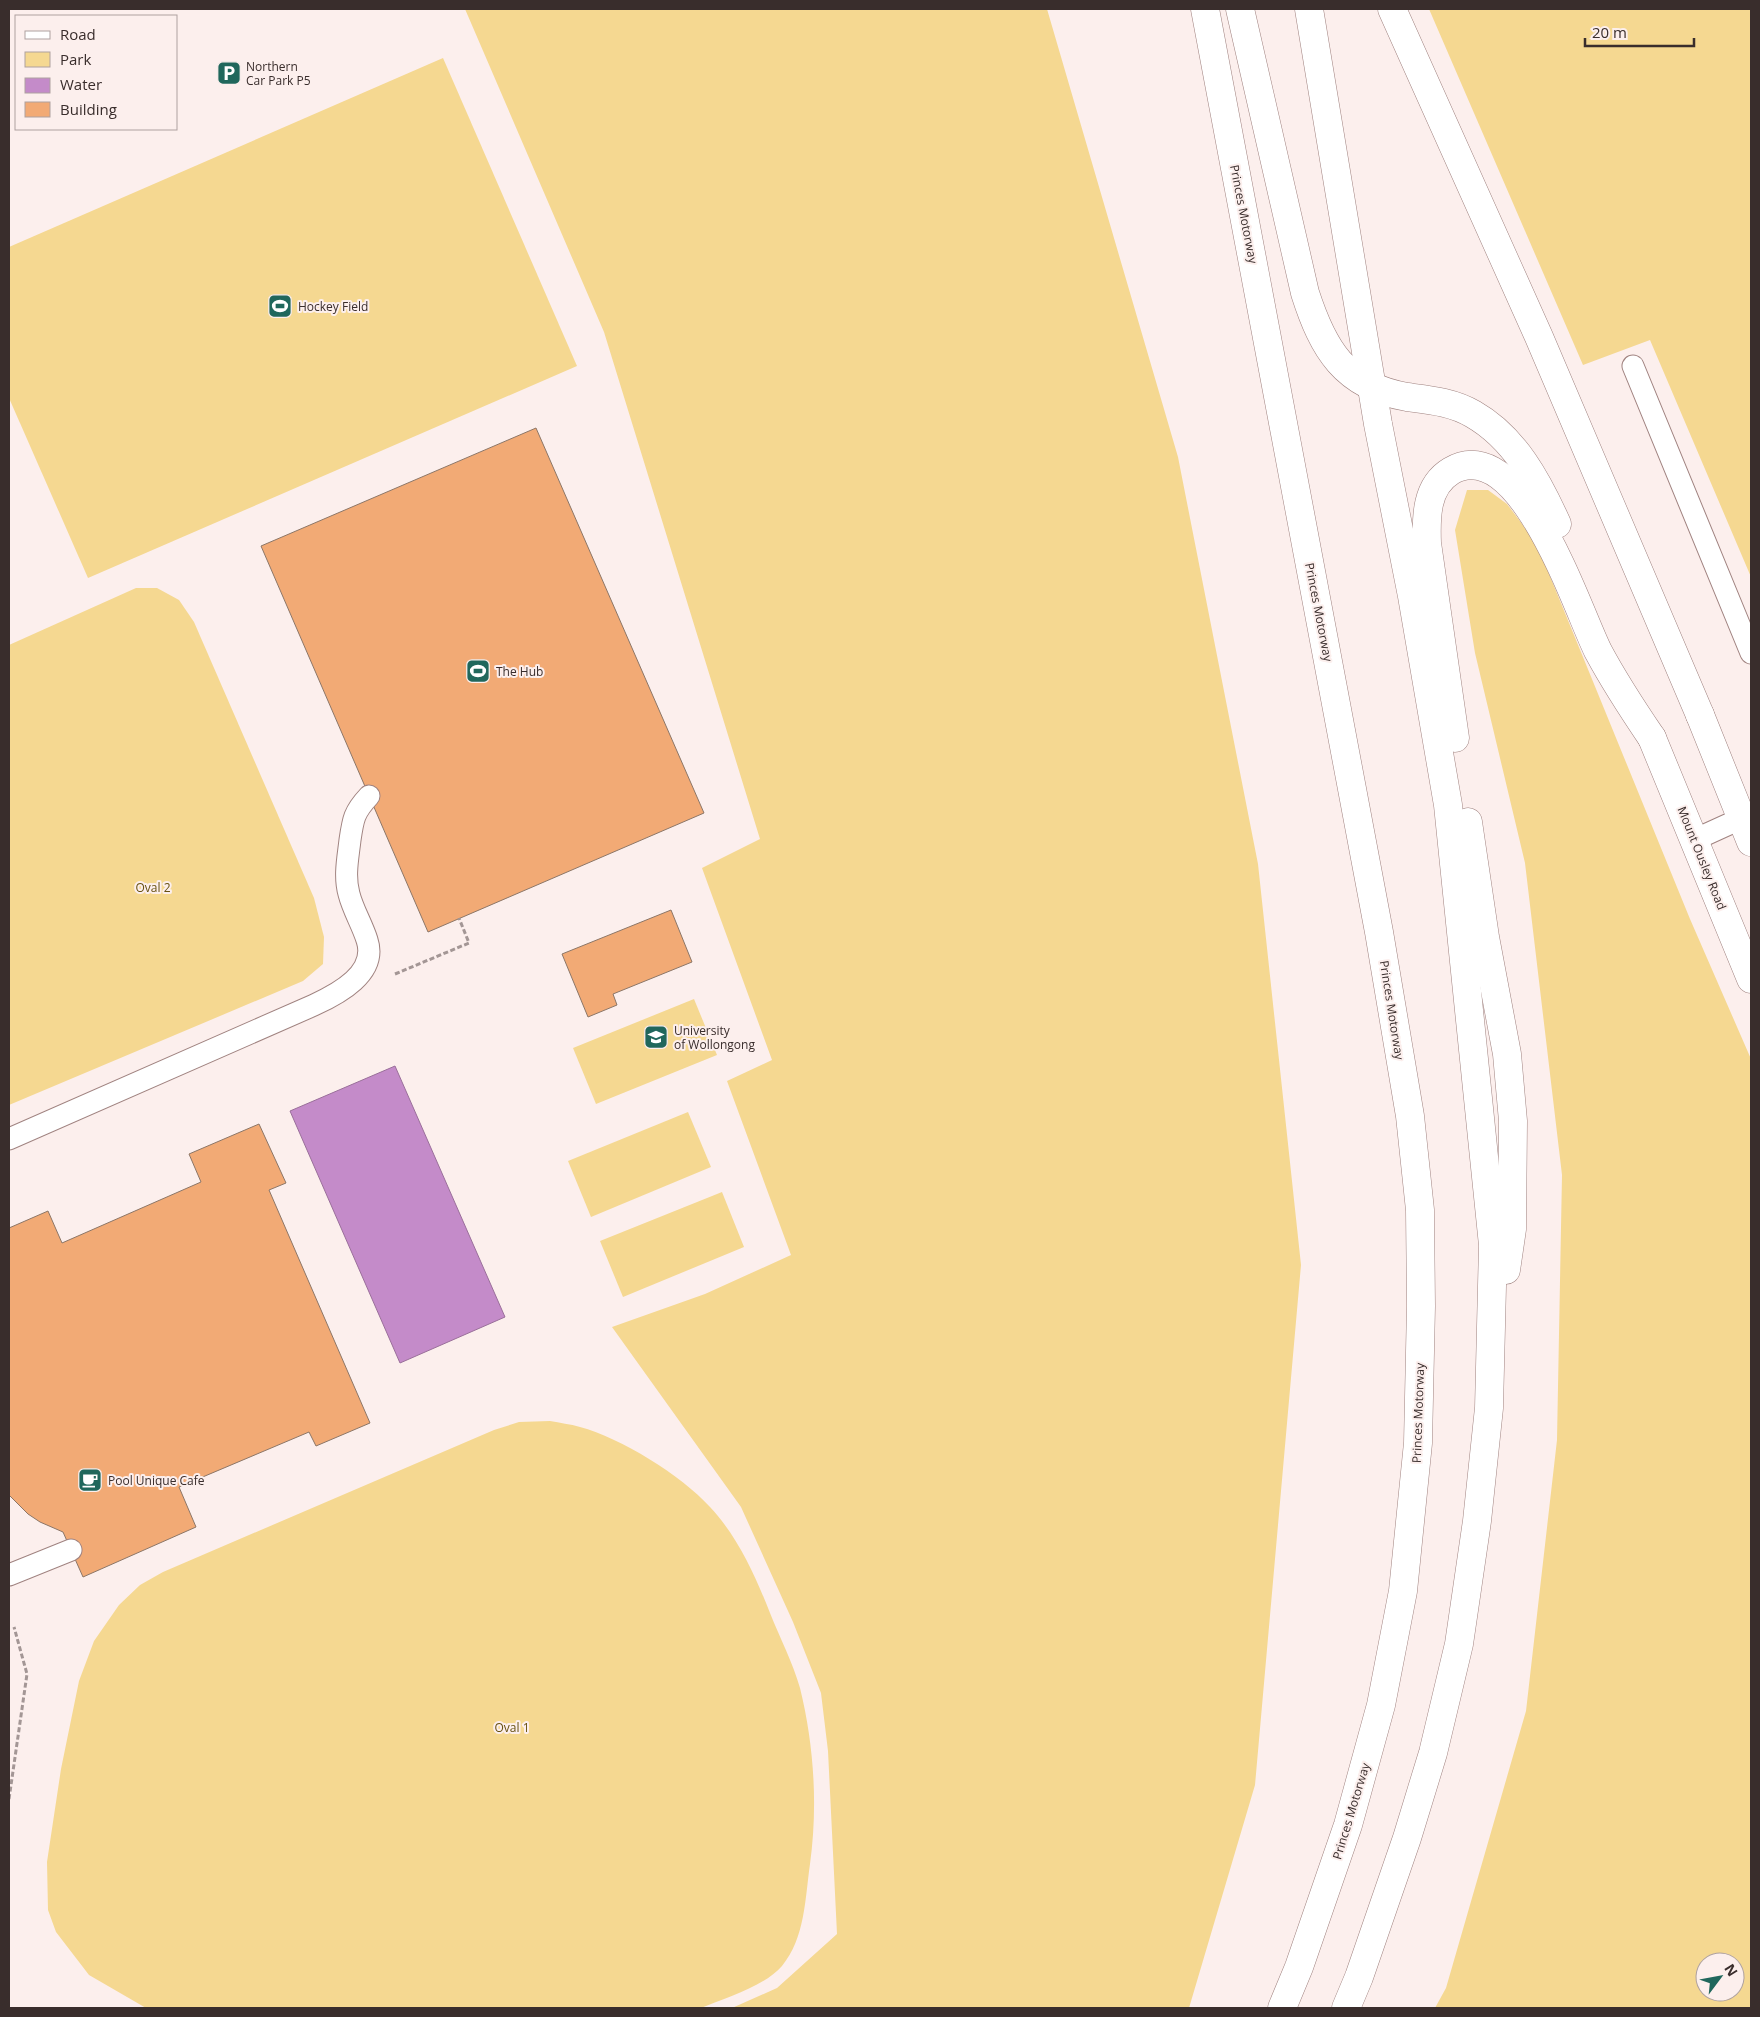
<svg xmlns="http://www.w3.org/2000/svg" width="1760" height="2017" font-family="'Open Sans',sans-serif">
	<style>
		.green { fill: #f5d891; fill-rule: evenodd }
		.water { fill: #c48bc9; stroke: #9a6f9a }
		.building { fill: #f2aa75; stroke: #8c7667 }
		.lines { fill: none; stroke-linecap: round; stroke-linejoin: round }
		.service-casing { stroke: #a08380; stroke-width: 23 }
		.primary-casing { stroke: #a08380; stroke-width: 29 }
		.motorway-casing { stroke: #a08380; stroke-width: 29 }
		.path { stroke: #a39695; stroke-width: 3; stroke-dasharray: 5 2.5; stroke-linecap: butt }
		.service { stroke: #fff; stroke-width: 21 }
		.primary { stroke: #fff; stroke-width: 28 }
		.motorway { stroke: #fff; stroke-width: 28 }
		.labels { text-anchor: middle; dominant-baseline: central; stroke-width: 4; stroke-linejoin: round; paint-order: stroke }
		.poi-label { font-size: 12px; fill: #392d2c; stroke: #fcefed; text-anchor: start }
		.street-label { font-size: 12px; fill: #392d2c; stroke: #fcefed }
		.park-label { font-size: 12px; fill: #675111; stroke: #fcefed }
	</style>
	<rect width="100%" height="100%" fill="#fcefed"/>
	<g class="green">
		<path d="M465,9H1047L1178,457L1258,864L1301,1265L1255,1785L1189,2008H732L777,1988L837,1934L828,1751L821,1693L793,1622L741,1507L612,1327L705,1294L791,1255L727,1081L772,1060L702,868L760,839L604,332Z"/>
		<path d="M1429,9H1751V577L1650,340L1583,365Z"/>
		<path d="M443,58L577,366L88,578L9,398V247Z"/>
		<path d="M1467,490H1488L1507,504L1536,542L1690,919L1751,1059V2008H1435L1446,1988L1526,1711L1557,1440L1562,1175L1525,863L1475,653L1455,530ZM1705,1962H1735V1992H1705Z"/>
		<path d="M136,588H157L179,600L194,622L314,898L324,937L323,964L303,981L9,1105V645Z"/>
		<path d="M694,999L717,1055L596,1104L573,1048Z"/>
		<path d="M688,1112L711,1167L591,1217L568,1161Z"/>
		<path d="M722,1192L744,1247L623,1297L600,1241Z"/>
		<path d="M550,1421C560,1423 570,1424 580,1427C621,1438 681,1475 710,1507C738,1537 755,1575 770,1613C780,1638 793,1663 800,1688C814,1745 818,1806 810,1864C805,1899 805,1938 782,1966C765,1986 725,1998 701,2008H146L89,1975L56,1932L48,1910L47,1862L61,1769L79,1681L94,1641L119,1605L140,1585L163,1572L494,1430L519,1422Z"/>
	</g>
	<path class="water" d="M395,1066L505,1317L400,1363L290,1111Z"/>
	<g class="building">
		<path d="M536,428L704,813L428,932L261,546Z"/>
		<path d="M671,910L692,962L613,994L617,1005L588,1017L562,954Z"/>
		<path d="M259,1124L286,1183L269,1190L370,1423L316,1446L309,1432L179,1487L196,1527L83,1577L63,1532L40,1522L28,1514L9,1495V1228L48,1211L62,1243L201,1182L189,1154Z"/>
	</g>
	<g class="lines">
		<g class="service-casing">
			<g id="service">
				<path d="M1633,366L1751,653"/>
				<path d="M1694,840L1751,814"/>
				<path d="M9,1139L314,1005C338,994 378,973 367,940C362,924 353,910 349,894C344,876 348,858 350,840C353,819 354,812 369,796"/>
				<path d="M9,1575L71,1550"/>
			</g>
		</g>
		<g class="primary-casing">
			<g id="primary">
				<path d="M1700,715L1751,842"/>
				<path d="M1652,738L1751,979"/>
			</g>
		</g>
		<g class="motorway-casing">
			<g id="motorway">
				<path d="M1205,9L1379,932L1410,1116L1420,1210L1421,1306L1418,1443L1403,1591L1381,1705L1348,1825L1299,1967L1282,2008"/>
				<path d="M1240,9L1305,293C1323,349 1344,386 1407,397C1430,400 1453,402 1473,414C1515,438 1538,482 1557,524"/>
				<path d="M1309,9L1378,424L1412,596L1448,805L1493,1245L1489,1408L1477,1521L1459,1644L1433,1753L1407,1838L1359,1977L1346,2008"/>
				<path d="M1392,9L1539,337L1700,715"/>
				<path d="M1455,738L1427,543C1426,517 1426,486 1451,471C1520,430 1577,609 1598,651C1614,681 1633,710 1652,738"/>
				<path d="M1468,822L1485,937L1507,1054L1513,1121L1512,1229L1506,1270"/>
			</g>
		</g>
		<g class="path">
			<path d="M395,974L469,943L459,918"/>
			<path d="M9,1799L27,1674L14,1627"/>
		</g>
		<use href="#service" class="service"/>
		<use href="#primary" class="primary"/>
		<use href="#motorway" class="motorway"/>
	</g>
	<defs>
		<g id="parking-square" transform="scale(1.25)"><rect x="-9" y="-9" width="18" height="18" rx="4" fill="#20675c" stroke="#fcefed"/><path d="M-3.5-5.5H1a3.5 3.5 0 0 1 0 7H-1V5.5H-3.5ZM-1-3.4V-.6H.8a1.4 1.4 0 0 0 0-2.8Z" fill="#fff"/></g>
		<g id="stadium-square" transform="scale(1.25)"><rect x="-9" y="-9" width="18" height="18" rx="4" fill="#20675c" stroke="#fcefed"/><path d="M0-5a6.5 5 0 1 0 0 10a6.5 5 0 1 0 0-10ZM-3.5-1.8h7v3.6h-7Z" fill="#fff"/></g>
		<g id="university-square" transform="scale(1.25)"><rect x="-9" y="-9" width="18" height="18" rx="4" fill="#20675c" stroke="#fcefed"/><path d="M0-5L7-2L0 1L-7-2ZM-4 1L0 2.5L4 1V4Q0 6-4 4Z" fill="#fff"/></g>
		<g id="cafe-square" transform="scale(1.25)"><rect x="-9" y="-9" width="18" height="18" rx="4" fill="#20675c" stroke="#fcefed"/><path d="M-5.5-4.5H6V0H3Q3 3.5 0 3.5H-2.5Q-5.5 3.5-5.5 0ZM3-3.2v2h1.7v-2ZM-6 4.5H4V6H-6Z" fill="#fff"/></g>
	</defs>
	<g fill-rule="evenodd">
		<use href="#parking-square" x="229" y="73"/>
		<use href="#stadium-square" x="280" y="306"/>
		<use href="#stadium-square" x="478" y="671"/>
		<use href="#university-square" x="656" y="1037"/>
		<use href="#cafe-square" x="90" y="1480"/>
	</g>
	<g class="labels">
		<g class="poi-label">
			<text x="246" y="66">Northern<tspan x="246" dy="14">Car Park P5</tspan></text>
			<text x="298" y="306">Hockey Field</text>
			<text x="496" y="671">The Hub</text>
			<text x="674" y="1030">University<tspan x="674" dy="14">of Wollongong</tspan></text>
			<text x="108" y="1480">Pool Unique Cafe</text>
		</g>
		<g class="street-label">
			<text transform="translate(1244 214) rotate(79)">Princes Motorway</text>
			<text transform="translate(1319 612) rotate(79)">Princes Motorway</text>
			<text transform="translate(1702 858) rotate(68)">Mount Ousley Road</text>
			<text transform="translate(1392 1010) rotate(81)">Princes Motorway</text>
			<text transform="translate(1418 1413) rotate(-88)">Princes Motorway</text>
			<text transform="translate(1351 1811) rotate(-73)">Princes Motorway</text>
		</g>
		<g class="park-label">
			<text x="153" y="887">Oval 2</text>
			<text x="512" y="1727">Oval 1</text>
		</g>
	</g>
	<rect width="1760" height="2017" fill="none" stroke="#392d2c" stroke-width="20"/>
	<rect x="15" y="15" width="162" height="115" fill="#fcefed" stroke="#aea1a0"/>
	<rect x="25" y="31" width="25" height="8" fill="#ffffff" stroke="#aea1a0"/>
	<text x="60" y="40" font-size="15" fill="#392d2c">Road</text>
	<rect x="25" y="52" width="25" height="15" fill="#f5d891" stroke="#aea1a0"/>
	<text x="60" y="65" font-size="15" fill="#392d2c">Park</text>
	<rect x="25" y="78" width="25" height="15" fill="#c48bc9" stroke="#aea1a0"/>
	<text x="60" y="90" font-size="15" fill="#392d2c">Water</text>
	<rect x="25" y="102" width="25" height="15" fill="#f2aa75" stroke="#aea1a0"/>
	<text x="60" y="115" font-size="15" fill="#392d2c">Building</text>
	<g transform="translate(1720 1977) rotate(58)"><circle r="24" fill="#fcefed" stroke="#aea1a0"/>
	<path d="M0-4L9 19L0 12L-9 19Z" fill="#20675c"/>
	<text y="-8" font-size="14" font-weight="bold" text-anchor="middle" fill="#392d2c">N</text>
	</g>
	<path d="M1585 38v8h109v-8" fill="none" stroke="#392d2c" stroke-width="2.5"/>
	<text x="1592" y="38" font-size="15" fill="#392d2c" stroke="#fcefed" stroke-width="4" paint-order="stroke">20 m</text>
</svg>
